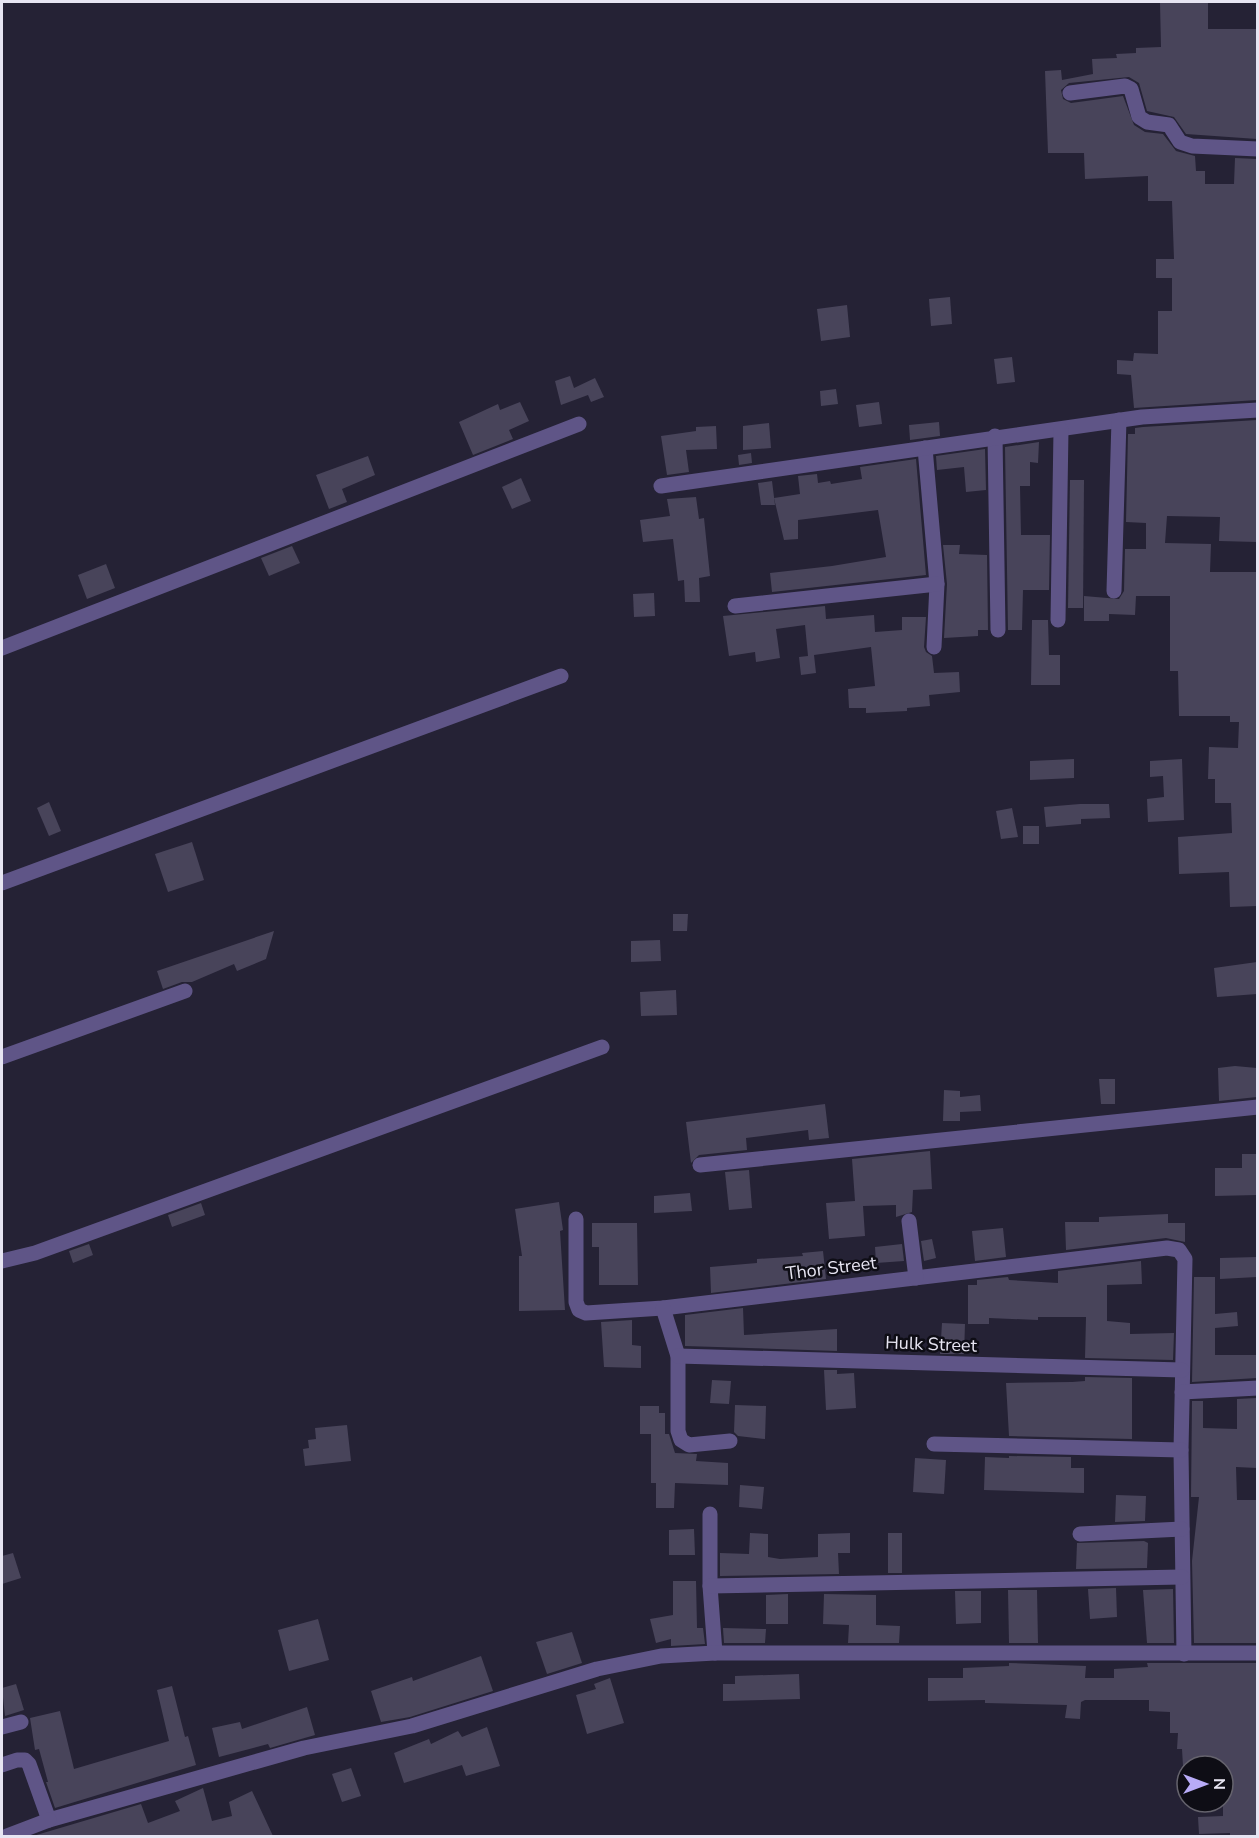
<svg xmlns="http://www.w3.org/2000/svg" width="1259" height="1838" font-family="'Nunito Sans',sans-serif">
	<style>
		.building { fill: #48445a }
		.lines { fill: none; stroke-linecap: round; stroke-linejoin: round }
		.minor { stroke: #5f5587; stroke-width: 15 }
		.labels { text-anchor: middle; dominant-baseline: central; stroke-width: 5; stroke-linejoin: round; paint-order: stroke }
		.street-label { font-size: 18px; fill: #e7e5f2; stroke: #0e0d15 }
	</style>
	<rect width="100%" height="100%" fill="#252235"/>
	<g class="building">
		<path d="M1208,2V29H1257V139L1186,134L1174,117L1147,111L1139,83L1129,77L1069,83L1061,90L1063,99L1071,103L1123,96L1134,125L1145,132L1163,134L1176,151L1195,156L1196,171H1205V184H1234L1235,158L1257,159V400L1134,408L1131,375L1117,374V360L1133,361L1134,353L1158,354V311H1172V278H1156V259H1174L1172,201H1148V176L1085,179L1084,153H1048L1045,71L1061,70L1062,80L1093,74L1092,59L1117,58L1116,54L1136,53V48L1161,47L1160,3Z"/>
		<path d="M950,297L952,324L931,326L929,299Z"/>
		<path d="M847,305L850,337L821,341L817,309Z"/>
		<path d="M1012,357L1015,382L997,384L994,359Z"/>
		<path d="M570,376L574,388L595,378L604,397L591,402L588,395L561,405L555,381Z"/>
		<path d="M836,389L838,404L821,406L820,391Z"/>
		<path d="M520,402L529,421L509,430L513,439L473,455L459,422L498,404L500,410Z"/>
		<path d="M879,402L882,424L859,427L856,405Z"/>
		<path d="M1257,420V542L1219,541L1220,517L1167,516L1165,543L1211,544L1210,572H1257V906L1230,907L1229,872L1179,874L1178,837L1232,833L1231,803H1215V779H1208L1209,747L1238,748L1239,722H1230V716H1179L1178,671H1170V596H1136L1135,615L1109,614V621H1084V596L1119,599L1124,591L1125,549H1146V523L1126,522L1128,434H1135V428L1143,427Z"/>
		<path d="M939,422L940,436L910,440L909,425Z"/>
		<path d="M769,423L771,448L743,450V426Z"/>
		<path d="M716,426L717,449L686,450L689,472L667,475L661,436L696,431V427Z"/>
		<path d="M1039,442L1038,463L1030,462V486H1020L1021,535H1050L1049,590H1023L1022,630H1008L1005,447Z"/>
		<path d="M985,449L986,490L966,492L964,467L937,470L936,456Z"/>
		<path d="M751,453L752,463L739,465L738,455Z"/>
		<path d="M368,456L375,475L342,489L347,502L329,509L316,475Z"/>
		<path d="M916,459L926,575L772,592L770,573L832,566L886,557L878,510L798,520V539L784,540L774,498L800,494L798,476L817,474L818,483L830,481L831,484L862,479L860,467Z"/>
		<path d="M521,478L531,501L512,509L502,487Z"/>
		<path d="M1070,480H1084L1083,608H1068Z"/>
		<path d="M772,481L775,505H761L758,483Z"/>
		<path d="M696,497L699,519L704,518L710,576L699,578L700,602H685L684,580L678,581L673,539L643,542L640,520L670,516L667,499Z"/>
		<path d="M943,545H960L959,554L987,555L988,630H978V636L944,638L947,584Z"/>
		<path d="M292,546L300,563L269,576L261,558Z"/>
		<path d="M106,564L115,588L87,599L78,575Z"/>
		<path d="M654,593L655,616L634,617L633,594Z"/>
		<path d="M825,606L826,619L874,615L875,632L902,630V617H926L924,647L926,652L932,656L934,673L959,672L960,692L929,695L930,706L907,708V711L866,713V708H849L848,689L875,686L871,647L814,655L816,673L801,675L799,657L808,656L805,625L776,629L780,658L756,662L755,652L729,656L723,616Z"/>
		<path d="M1032,620H1048L1049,655H1060V685H1031Z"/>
		<path d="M1074,759V778L1030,780V761Z"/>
		<path d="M1182,759L1184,820L1148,822L1147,799L1164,797L1163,776L1150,777V761Z"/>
		<path d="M49,802L61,831L49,836L37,808Z"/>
		<path d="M1080,804H1109L1110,818L1081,819V824L1046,827L1044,807Z"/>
		<path d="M1012,808L1018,837L1001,839L996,811Z"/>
		<rect x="1023" y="826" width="16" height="18"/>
		<path d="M192,842L204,880L168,892L155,854Z"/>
		<path d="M673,914H688L687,931H673Z"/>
		<path d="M274,931L266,959L237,971L234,964L192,982H182L163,989L157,971Z"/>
		<path d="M660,940L661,961L631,962V941Z"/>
		<path d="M1257,962V994L1217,997L1214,968Z"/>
		<path d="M676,990L677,1015L641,1016L640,992Z"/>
		<path d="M1235,1066L1257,1068V1097L1219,1101L1218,1068Z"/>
		<path d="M1099,1079H1115V1104H1101Z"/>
		<path d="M944,1090L960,1091V1097L980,1095L981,1111L960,1112V1121H943Z"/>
		<path d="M825,1104L829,1138L809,1140L808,1130L746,1138L747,1150L699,1155L691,1163L686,1122Z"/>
		<path d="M930,1151L932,1189L913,1190L912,1212L896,1217V1205L863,1206L865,1236L829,1239L826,1203L855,1201L852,1159Z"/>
		<path d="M1242,1154H1257V1195L1215,1196V1168H1242Z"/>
		<path d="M749,1170L752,1208L729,1210L725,1172Z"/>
		<path d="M690,1193L692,1211L654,1213V1196Z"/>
		<path d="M559,1202L563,1230L560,1231L565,1310L519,1311V1256H522L515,1209Z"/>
		<path d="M201,1203L205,1215L172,1227L168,1215Z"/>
		<path d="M1168,1214V1223H1185V1242L1166,1238L1066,1250L1065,1222H1099V1217Z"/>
		<path d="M592,1223H637L638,1285H599V1247H592Z"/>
		<path d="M1003,1228L1006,1257L975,1261L972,1231Z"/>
		<path d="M932,1239L936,1258L924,1261L921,1241Z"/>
		<path d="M89,1244L93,1255L73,1263L69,1251Z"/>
		<path d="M902,1244L904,1261L876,1263L875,1247Z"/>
		<path d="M823,1251L826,1279L711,1293L710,1267L757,1263V1259L803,1256L802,1253Z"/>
		<path d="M1257,1257V1277L1220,1279V1258Z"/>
		<path d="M1141,1261L1142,1284L1107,1285V1321L1130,1323V1334L1174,1333L1173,1360L1085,1358L1086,1317H1038V1320L989,1318V1324H968V1285H977V1280L1008,1277L1009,1280L1058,1283V1271Z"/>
		<path d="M1194,1277H1215V1314L1237,1312L1238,1326L1215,1328V1355H1257V1378L1192,1382Z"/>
		<path d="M743,1308L744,1335L837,1329V1351L685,1346V1315Z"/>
		<path d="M632,1320V1345L641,1346V1368L604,1367L601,1322Z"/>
		<path d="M942,1323L965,1324L964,1354H940Z"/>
		<path d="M824,1370H837V1374L854,1373L856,1408L826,1410Z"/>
		<path d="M1085,1377L1132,1378V1439L1009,1436L1006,1383L1072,1382L1085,1381Z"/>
		<path d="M712,1380L731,1381L729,1404L710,1403Z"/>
		<path d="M1257,1398V1468L1236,1467L1237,1500H1257V1643H1194L1192,1561L1199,1497H1191L1192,1401H1203V1428L1237,1429V1399Z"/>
		<path d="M735,1405L766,1406L765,1439L738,1436L734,1432Z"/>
		<path d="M640,1406H659V1413H665V1434H669L675,1453L697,1454L696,1461L728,1463V1485L675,1483L674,1508H656V1483H651V1434H640Z"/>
		<path d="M347,1425L351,1461L305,1466L303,1449L309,1448L308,1440L316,1439L315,1428Z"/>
		<path d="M1009,1456L1071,1457V1468H1084V1493L984,1490L985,1457L1009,1458Z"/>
		<path d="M915,1458L946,1460L944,1494L913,1492Z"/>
		<path d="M740,1485L764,1487L762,1509L739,1507Z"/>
		<path d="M1116,1495L1146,1496L1145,1521L1115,1522Z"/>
		<path d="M694,1529L695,1555H669V1530Z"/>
		<path d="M750,1533L768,1534V1557L780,1559L818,1557V1534L850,1533V1553H838L839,1574L720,1576V1553L749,1554Z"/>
		<rect x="888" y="1533" width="14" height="40"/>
		<path d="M1144,1541L1148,1543L1147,1568L1076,1569L1077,1543Z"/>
		<path d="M13,1553L21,1578L2,1584V1556Z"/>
		<path d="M673,1581H696L697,1628H703L705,1644L671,1646V1639L656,1643L650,1619L673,1615Z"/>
		<path d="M1116,1588L1117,1617L1090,1619L1088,1589Z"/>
		<path d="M1173,1589L1174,1643H1147L1143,1590Z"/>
		<path d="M1008,1590H1037L1038,1643H1009Z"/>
		<path d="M955,1591H981V1623L956,1624Z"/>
		<path d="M788,1594V1624H766V1595Z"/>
		<path d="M824,1594L876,1595V1625L900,1626L899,1643H848L849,1625L823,1624Z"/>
		<path d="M318,1619L329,1660L289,1671L278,1630Z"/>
		<path d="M723,1628L766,1629L765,1643H724Z"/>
		<path d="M572,1632L582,1663L547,1674L536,1642Z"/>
		<path d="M481,1656L493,1691L410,1717L381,1722L371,1691L412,1677L413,1681Z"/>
		<path d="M1009,1663L1086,1666L1085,1678H1114V1669L1148,1667L1147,1663H1257V1836H1230V1833L1199,1834L1198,1817L1223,1816V1766H1183L1182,1749H1177L1178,1733H1170V1712L1149,1711V1700H1085L1081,1702L1080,1719L1065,1718L1067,1705L985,1703V1700L928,1701V1678H963V1668L1009,1666Z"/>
		<path d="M799,1674L800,1699L723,1701V1684H735V1676Z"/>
		<path d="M610,1678L624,1723L587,1734L576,1695L596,1689L594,1684Z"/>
		<path d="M16,1684L24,1710L5,1716L2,1688Z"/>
		<path d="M172,1686L185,1737L188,1736L196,1765L55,1808L46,1782H48L39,1749L35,1750L30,1718L60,1711L74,1769L169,1741L157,1690Z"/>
		<path d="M307,1707L315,1735L270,1748L268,1744L219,1757L212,1728L240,1722L242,1729Z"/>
		<path d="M487,1727L500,1766L466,1776L462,1765L404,1783L394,1753L429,1739L431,1744L458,1731L462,1737Z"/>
		<path d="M351,1768L361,1796L342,1802L332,1774Z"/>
		<path d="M203,1788L212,1821L232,1816L229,1802L252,1791L273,1836H33L141,1804L148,1823L180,1811L175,1801Z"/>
	</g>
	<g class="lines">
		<g class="minor">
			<path d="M1070,93L1125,86L1131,89L1139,117L1147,122L1169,125L1180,142L1192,146L1258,149"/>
			<path d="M995,436L998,630"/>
			<path d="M925,448L937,584L934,647"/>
			<path d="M661,486L1142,417L1258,410"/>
			<path d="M1114,591L1119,420"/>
			<path d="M735,606L937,584"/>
			<path d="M1058,620L1061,430"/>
			<path d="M2,648L579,424"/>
			<path d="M2,883L561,676"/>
			<path d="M2,1057L185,991"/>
			<path d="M700,1165L1258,1107"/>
			<path d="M576,1219V1302L579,1310L586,1313L663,1308L1167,1248L1179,1250L1185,1259L1181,1450L1184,1654"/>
			<path d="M909,1221L916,1278"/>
			<path d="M2,1261L35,1253L602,1047"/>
			<path d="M663,1308L678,1356V1431L681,1440L689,1445L730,1441"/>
			<path d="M678,1356L1182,1370"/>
			<path d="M1182,1392L1258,1388"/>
			<path d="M934,1444L1181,1450"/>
			<path d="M710,1514V1586L715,1653"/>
			<path d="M1080,1534L1182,1529"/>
			<path d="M710,1586L1182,1577"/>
			<path d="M2,1727L21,1722"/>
			<path d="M2,1765L17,1760H25L29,1764L49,1820L304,1748L412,1726L597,1669L661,1656L715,1653H1258"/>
			<path d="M7,1836L49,1820"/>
		</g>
	</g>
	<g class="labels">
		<g class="street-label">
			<text transform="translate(831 1268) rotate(-7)">Thor Street</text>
			<text transform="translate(931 1344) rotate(2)">Hulk Street</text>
		</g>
	</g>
	<rect width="1259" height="1838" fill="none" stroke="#e7e5f2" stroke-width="6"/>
	<g transform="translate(1205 1784) rotate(90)"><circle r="28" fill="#0e0d15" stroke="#65636d" stroke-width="1.5"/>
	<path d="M0-4.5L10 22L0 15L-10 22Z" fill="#b8abf7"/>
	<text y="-9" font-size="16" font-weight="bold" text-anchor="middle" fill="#e7e5f2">N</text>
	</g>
</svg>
